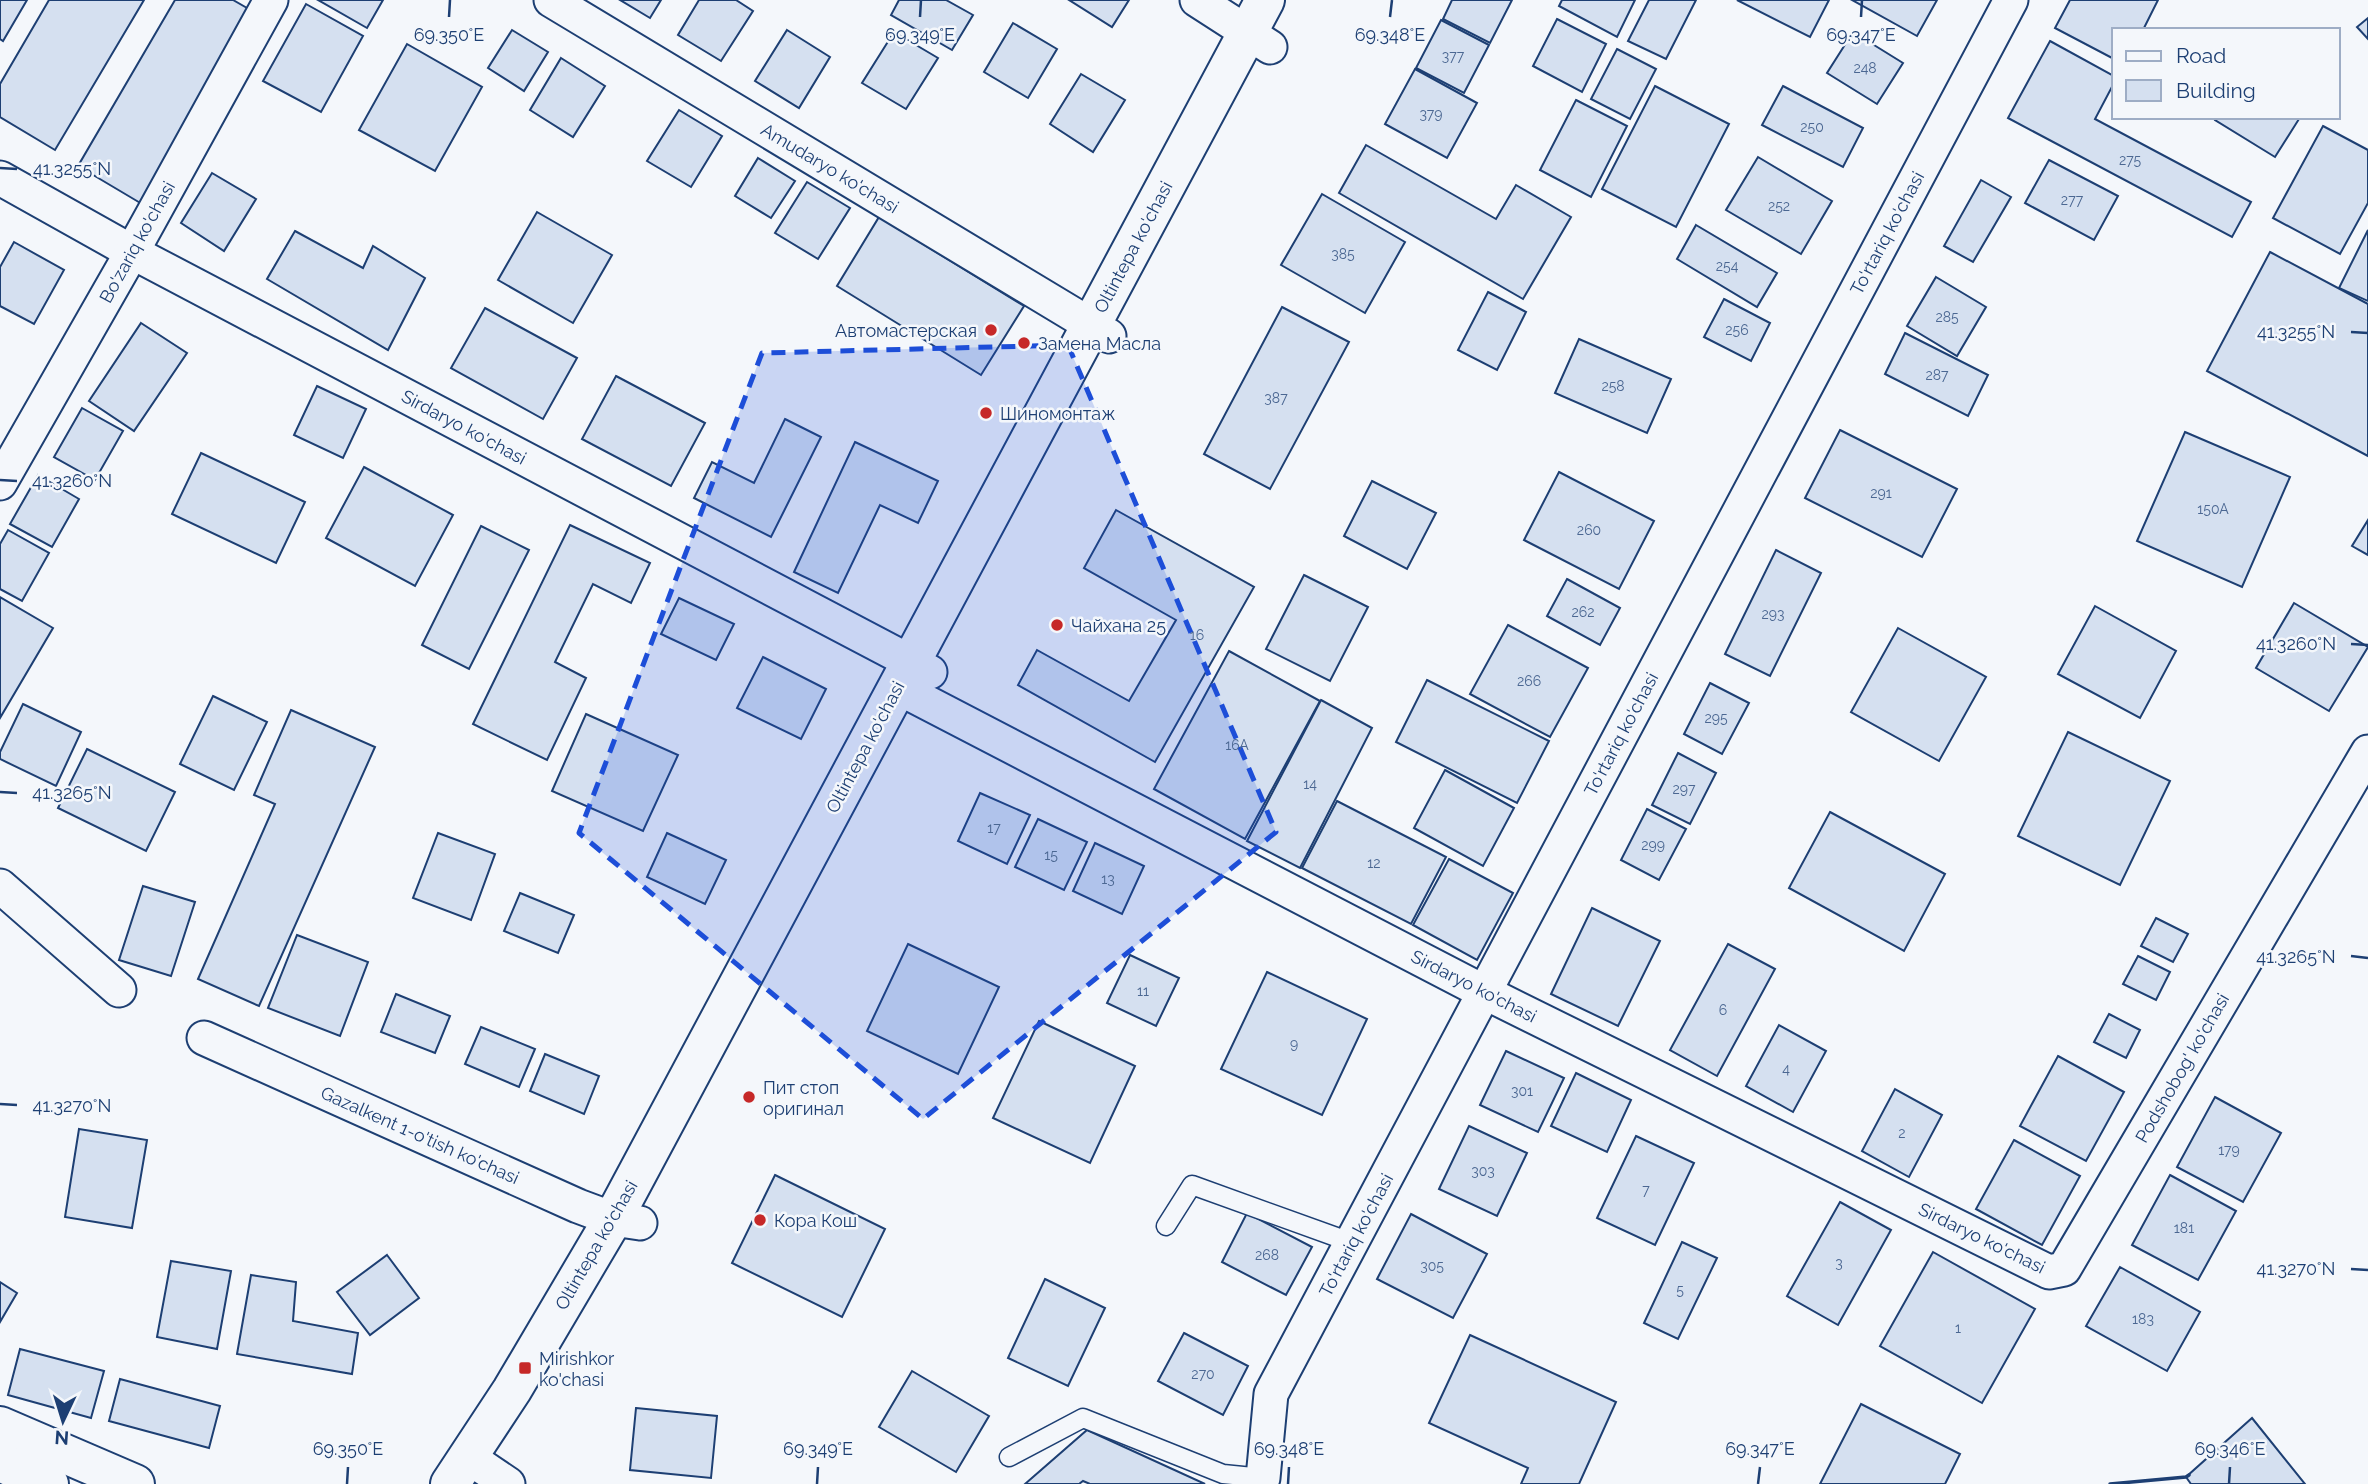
<svg xmlns="http://www.w3.org/2000/svg" width="2368" height="1484" font-family="Raleway,sans-serif">
	<style>
		.building { fill: #d5e0f0; stroke: #1d3f73; stroke-width: 2 }
		.lines { fill: none; stroke-linecap: round; stroke-linejoin: round }
		.lane-casing { stroke: #1d3f73; stroke-width: 21 }
		.street-casing { stroke: #1d3f73; stroke-width: 37 }
		.secondary-casing { stroke: #1d3f73; stroke-width: 42 }
		.lane { stroke: #f4f7fb; stroke-width: 18 }
		.street { stroke: #f4f7fb; stroke-width: 33 }
		.secondary { stroke: #f4f7fb; stroke-width: 38 }
		.wall { stroke: #1d3f73; stroke-width: 3.5 }
		.marked { fill: #1d4ed8; fill-opacity: 0.2; stroke: #1d4ed8; stroke-width: 5; stroke-dasharray: 14 9; stroke-linejoin: round }
		.ticks { fill: none; stroke: #1d3f73; stroke-width: 2.5 }
		.poi-dot { fill: #c62828; stroke: #f4f7fb; stroke-width: 2.5 }
		.labels { text-anchor: middle; dominant-baseline: central; stroke-width: 5; stroke-linejoin: round; paint-order: stroke }
		.number-label { font-size: 14px; fill: #4b6792 }
		.street-label { font-size: 18px; fill: #1d3f73; stroke: #f4f7fb }
		.poi-label { font-size: 18px; fill: #1d3f73; stroke: #f4f7fb; text-anchor: start }
		.ticks-label { font-size: 18px; text-anchor: middle; fill: #1d3f73; stroke: #f4f7fb; stroke-width: 5; stroke-linejoin: round; paint-order: stroke }
	</style>
	<rect width="100%" height="100%" fill="#f4f7fb"/>
	<g class="building">
		<path d="M0,0H27L3,41L0,39Z"/>
		<path d="M49,0H144L55,150L0,117V84Z"/>
		<path d="M175,0H233L254,12L142,204L78,166Z"/>
		<path d="M318,0H383L367,28Z"/>
		<path d="M620,0H661L650,18Z"/>
		<path d="M699,0H736L753,11L721,61L678,35Z"/>
		<path d="M899,0H946L973,15L952,50L891,15Z"/>
		<path d="M1069,0H1129L1112,27Z"/>
		<path d="M1452,0H1512L1490,43L1443,19Z"/>
		<path d="M1562,0H1635L1617,37L1559,6Z"/>
		<path d="M1649,0H1696L1666,59L1628,41Z"/>
		<path d="M1737,0H1829L1810,37Z"/>
		<path d="M1852,0H1937L1917,36Z"/>
		<path d="M2070,0H2158L2143,30H2114V59L2055,28Z"/>
		<path d="M306,4L363,36L321,112L263,81Z"/>
		<path d="M2368,18V39L2357,27Z"/>
		<path d="M1557,19L1606,44L1582,92L1533,66Z"/>
		<path d="M1441,20L1489,45L1464,93L1416,68Z"/>
		<path d="M1013,23L1057,49L1028,98L984,72Z"/>
		<path d="M512,30L548,52L524,91L488,68Z"/>
		<path d="M787,30L830,57L799,108L755,81Z"/>
		<path d="M894,32L938,58L906,109L862,83Z"/>
		<path d="M1853,32L1903,63L1877,104L1827,73Z"/>
		<path d="M2050,41L2114,76V83L2095,119L2251,202L2232,237L2008,118Z"/>
		<path d="M407,44L482,87L435,171L359,130Z"/>
		<path d="M1617,49L1656,69L1630,119L1591,99Z"/>
		<path d="M561,58L605,86L573,137L530,110Z"/>
		<path d="M1415,69L1477,103L1447,158L1385,124Z"/>
		<path d="M1081,74L1125,100L1093,152L1050,124Z"/>
		<path d="M1655,86L1729,124L1676,227L1602,189Z"/>
		<path d="M1783,86L1863,128L1843,167L1762,125Z"/>
		<path d="M1576,100L1627,126L1591,197L1540,170Z"/>
		<path d="M679,110L722,136L691,187L647,161Z"/>
		<path d="M2216,117H2297L2299,119L2275,157L2215,120Z"/>
		<path d="M2323,126L2368,150V203L2340,254L2273,218Z"/>
		<path d="M1366,145L1496,219L1516,185L1571,217L1523,299L1339,193Z"/>
		<path d="M1758,157L1832,201L1801,254L1726,210Z"/>
		<path d="M758,158L795,181L771,218L735,196Z"/>
		<path d="M2049,160L2118,196L2094,240L2025,203Z"/>
		<path d="M212,173L256,199L224,251L181,223Z"/>
		<path d="M1981,180L2011,197L1973,262L1944,246Z"/>
		<path d="M807,182L850,208L818,259L775,233Z"/>
		<path d="M1322,194L1405,242L1365,313L1281,265Z"/>
		<path d="M537,212L612,255L573,323L498,280Z"/>
		<path d="M879,217L1024,306L981,375L837,286Z"/>
		<path d="M1696,225L1777,273L1757,307L1677,259Z"/>
		<path d="M2368,230V301L2339,288Z"/>
		<path d="M295,231L363,268L373,246L425,278L388,350L267,279Z"/>
		<path d="M14,242L64,270L34,324L0,306V267Z"/>
		<path d="M2270,252L2368,304V456L2207,371Z"/>
		<path d="M1936,277L1986,307L1957,356L1907,326Z"/>
		<path d="M1488,292L1526,312L1497,370L1458,350Z"/>
		<path d="M1724,299L1770,323L1751,361L1704,337Z"/>
		<path d="M1282,307L1349,342L1270,489L1204,454Z"/>
		<path d="M485,308L577,358L543,419L451,368Z"/>
		<path d="M141,323L187,353L134,431L89,401Z"/>
		<path d="M1905,333L1988,375L1968,416L1885,374Z"/>
		<path d="M1579,339L1671,379L1647,433L1555,393Z"/>
		<path d="M616,376L705,423L671,486L582,439Z"/>
		<path d="M317,386L366,409L343,458L294,435Z"/>
		<path d="M82,408L123,431L95,480L54,457Z"/>
		<path d="M785,419L821,437L771,537L694,498L712,462L754,483Z"/>
		<path d="M1840,430L1957,489L1922,557L1805,498Z"/>
		<path d="M2185,432L2290,477L2242,587L2137,541Z"/>
		<path d="M855,442L938,481L918,523L880,505L838,593L794,572Z"/>
		<path d="M201,453L305,502L276,563L172,514Z"/>
		<path d="M364,467L453,515L415,586L326,538Z"/>
		<path d="M1559,472L1654,521L1619,589L1524,540Z"/>
		<path d="M38,475L79,499L52,547L10,524Z"/>
		<path d="M1372,481L1436,513L1407,569L1344,536Z"/>
		<path d="M1116,510L1254,587L1155,762L1018,685L1037,650L1129,701L1176,620L1084,568Z"/>
		<path d="M2368,520V555L2352,546Z"/>
		<path d="M570,525L650,563L631,603L593,584L555,662L586,678L547,760L473,724Z"/>
		<path d="M481,526L529,550L469,669L422,645Z"/>
		<path d="M8,530L49,553L22,601L0,589V544Z"/>
		<path d="M1776,550L1821,573L1770,676L1725,654Z"/>
		<path d="M1304,575L1368,607L1330,681L1266,649Z"/>
		<path d="M1567,579L1620,608L1600,645L1547,616Z"/>
		<path d="M0,597L53,628L0,718Z"/>
		<path d="M679,598L734,624L716,660L661,634Z"/>
		<path d="M2294,603L2368,647L2329,711L2256,668Z"/>
		<path d="M2095,606L2176,651L2140,718L2058,674Z"/>
		<path d="M1508,625L1588,668L1550,737L1470,694Z"/>
		<path d="M1898,628L1986,677L1939,761L1851,712Z"/>
		<path d="M1229,651L1320,701L1245,839L1154,789Z"/>
		<path d="M763,657L826,689L801,739L737,708Z"/>
		<path d="M1427,680L1549,741L1517,803L1396,742Z"/>
		<path d="M1710,683L1749,703L1722,754L1684,734Z"/>
		<path d="M213,696L267,722L234,790L180,764Z"/>
		<path d="M1321,700L1372,728L1300,868L1247,841Z"/>
		<path d="M23,704L81,732L56,786L0,759V752Z"/>
		<path d="M291,710L375,747L259,1006L198,979L275,804L254,795Z"/>
		<path d="M586,714L678,755L643,831L552,791Z"/>
		<path d="M2068,732L2170,781L2120,885L2018,836Z"/>
		<path d="M87,749L175,792L146,851L58,808Z"/>
		<path d="M1678,753L1716,773L1690,824L1652,805Z"/>
		<path d="M1445,770L1514,808L1483,866L1414,828Z"/>
		<path d="M980,793L1030,815L1007,864L958,841Z"/>
		<path d="M1337,801L1446,857L1411,924L1302,868Z"/>
		<path d="M1647,809L1686,829L1659,880L1621,860Z"/>
		<path d="M1830,812L1945,874L1904,951L1789,888Z"/>
		<path d="M1038,819L1087,842L1064,890L1015,867Z"/>
		<path d="M438,833L495,854L471,920L413,898Z"/>
		<path d="M667,833L726,860L705,904L647,877Z"/>
		<path d="M1095,843L1144,866L1122,914L1073,891Z"/>
		<path d="M1449,859L1513,893L1477,960L1413,925Z"/>
		<path d="M143,886L195,902L171,976L119,960Z"/>
		<path d="M520,893L574,915L558,953L504,931Z"/>
		<path d="M1592,908L1660,941L1618,1026L1551,994Z"/>
		<path d="M2156,918L2188,934L2173,962L2141,946Z"/>
		<path d="M297,935L368,962L340,1036L268,1008Z"/>
		<path d="M908,944L999,987L958,1074L867,1031Z"/>
		<path d="M1728,944L1775,969L1717,1076L1670,1050Z"/>
		<path d="M1130,955L1179,978L1156,1026L1107,1003Z"/>
		<path d="M2138,956L2170,972L2156,1000L2123,984Z"/>
		<path d="M1267,972L1367,1019L1322,1115L1221,1069Z"/>
		<path d="M396,994L450,1016L435,1053L381,1032Z"/>
		<path d="M2109,1014L2140,1030L2126,1058L2094,1042Z"/>
		<path d="M1039,1021L1135,1066L1090,1163L993,1118Z"/>
		<path d="M1779,1025L1826,1051L1793,1112L1746,1086Z"/>
		<path d="M481,1027L535,1049L519,1087L465,1064Z"/>
		<path d="M1506,1051L1564,1078L1538,1132L1480,1105Z"/>
		<path d="M545,1054L599,1076L584,1114L530,1091Z"/>
		<path d="M2058,1056L2124,1092L2086,1161L2020,1126Z"/>
		<path d="M1576,1073L1631,1100L1607,1152L1551,1126Z"/>
		<path d="M1895,1089L1942,1115L1909,1177L1862,1151Z"/>
		<path d="M2215,1097L2281,1133L2243,1202L2177,1167Z"/>
		<path d="M1469,1126L1527,1153L1497,1216L1439,1189Z"/>
		<path d="M79,1129L147,1140L132,1228L65,1217Z"/>
		<path d="M1636,1136L1694,1163L1655,1245L1597,1218Z"/>
		<path d="M2014,1140L2080,1176L2042,1245L1976,1209Z"/>
		<path d="M775,1175L885,1229L842,1317L732,1263Z"/>
		<path d="M2170,1175L2236,1211L2198,1280L2132,1245Z"/>
		<path d="M1840,1202L1891,1230L1838,1325L1787,1296Z"/>
		<path d="M1247,1213L1312,1247L1286,1295L1222,1262Z"/>
		<path d="M1411,1214L1487,1254L1453,1318L1377,1279Z"/>
		<path d="M1682,1242L1717,1258L1678,1339L1644,1323Z"/>
		<path d="M1933,1252L2035,1309L1982,1403L1880,1346Z"/>
		<path d="M387,1255L419,1298L370,1335L337,1292Z"/>
		<path d="M171,1261L231,1271L217,1349L157,1337Z"/>
		<path d="M2120,1267L2200,1312L2167,1371L2086,1326Z"/>
		<path d="M251,1275L296,1282L293,1321L358,1333L352,1374L237,1354Z"/>
		<path d="M1045,1279L1105,1308L1068,1386L1008,1358Z"/>
		<path d="M0,1282L17,1293L0,1322Z"/>
		<path d="M1184,1333L1248,1366L1223,1415L1158,1381Z"/>
		<path d="M1470,1335L1616,1402L1579,1484H1521L1528,1468L1429,1423Z"/>
		<path d="M20,1349L104,1371L91,1418L8,1395Z"/>
		<path d="M912,1371L989,1416L956,1472L879,1427Z"/>
		<path d="M120,1379L220,1406L209,1448L109,1421Z"/>
		<path d="M1861,1404L1960,1454L1945,1484H1820Z"/>
		<path d="M636,1408L717,1416L711,1478L630,1470Z"/>
		<path d="M2252,1418L2305,1484H2191L2186,1477Z"/>
		<path d="M1087,1430L1205,1484H1090L1083,1481L1079,1484H1025Z"/>
	</g>
	<g class="lines">
		<g class="lane-casing">
			<g id="lane">
				<path d="M1166,1226L1192,1185L1353,1243"/>
				<path d="M1009,1457L1083,1418L1223,1474L1263,1478"/>
			</g>
		</g>
		<g class="street-casing">
			<g id="street">
				<path d="M551,0L1109,336"/>
				<path d="M1197,0L1270,47"/>
				<path d="M0,178L132,252L930,672"/>
				<path d="M0,483L132,252L271,0"/>
				<path d="M897,687L1484,992L2049,1272L2064,1269L2368,752"/>
				<path d="M0,886L119,990"/>
				<path d="M204,1038L578,1206L613,1219L640,1223"/>
				<path d="M468,1457L508,1484"/>
				<path d="M1263,1478L1271,1394L2011,0"/>
			</g>
		</g>
		<g class="secondary-casing">
			<g id="secondary">
				<path d="M0,1426L135,1484"/>
				<path d="M0,1462L49,1484"/>
				<path d="M450,1484L512,1390L613,1219L1265,0"/>
			</g>
		</g>
		<use href="#lane" class="lane"/>
		<use href="#street" class="street"/>
		<use href="#secondary" class="secondary"/>
		<path class="wall" d="M2110,1484L2186,1477L2189,1475"/>
	</g>
	<path class="marked" d="M1068,345L1276,832L923,1119L579,833L762,353Z"/>
	<path class="ticks" d="M449,17L450,0M920,17L921,0M1390,17L1392,0M1861,17L1862,0M0,168L17,169M2351,332L2368,333M0,480L17,481M2351,644L2368,645M0,792L17,793M2351,956L2368,958M0,1104L17,1105M2351,1269L2368,1270M347,1484L348,1467M817,1484L818,1467M1288,1484L1289,1467M1758,1484L1760,1467M2229,1484L2230,1467"/>
	<g class="poi-dot">
		<circle cx="991" cy="330" r="7"/>
		<circle cx="1024" cy="343" r="7"/>
		<circle cx="986" cy="413" r="7"/>
		<circle cx="1057" cy="625" r="7"/>
		<circle cx="749" cy="1097" r="7"/>
		<circle cx="760" cy="1220" r="7"/>
		<rect x="518" y="1361" width="14" height="14" rx="3.5"/>
	</g>
	<g class="labels">
		<g class="number-label">
			<text x="1453" y="56">377</text>
			<text x="1865" y="68">248</text>
			<text x="1431" y="114">379</text>
			<text x="1812" y="127">250</text>
			<text x="2130" y="160">275</text>
			<text x="2072" y="200">277</text>
			<text x="1779" y="206">252</text>
			<text x="1343" y="254">385</text>
			<text x="1727" y="266">254</text>
			<text x="1947" y="317">285</text>
			<text x="1737" y="330">256</text>
			<text x="1937" y="375">287</text>
			<text x="1613" y="386">258</text>
			<text x="1276" y="398">387</text>
			<text x="1881" y="493">291</text>
			<text x="2213" y="509">150A</text>
			<text x="1589" y="530">260</text>
			<text x="1583" y="612">262</text>
			<text x="1773" y="614">293</text>
			<text x="1197" y="635">16</text>
			<text x="1529" y="681">266</text>
			<text x="1716" y="718">295</text>
			<text x="1237" y="745">16A</text>
			<text x="1310" y="784">14</text>
			<text x="1684" y="789">297</text>
			<text x="994" y="828">17</text>
			<text x="1653" y="845">299</text>
			<text x="1051" y="855">15</text>
			<text x="1374" y="863">12</text>
			<text x="1108" y="879">13</text>
			<text x="1143" y="991">11</text>
			<text x="1723" y="1010">6</text>
			<text x="1294" y="1044">9</text>
			<text x="1786" y="1069">4</text>
			<text x="1522" y="1091">301</text>
			<text x="1902" y="1133">2</text>
			<text x="2229" y="1150">179</text>
			<text x="1483" y="1171">303</text>
			<text x="1646" y="1190">7</text>
			<text x="2184" y="1228">181</text>
			<text x="1267" y="1255">268</text>
			<text x="1839" y="1263">3</text>
			<text x="1432" y="1266">305</text>
			<text x="1680" y="1290">5</text>
			<text x="2143" y="1319">183</text>
			<text x="1958" y="1328">1</text>
			<text x="1203" y="1374">270</text>
		</g>
		<g class="street-label">
			<text transform="translate(830 168) rotate(31)">Amudaryo ko'chasi</text>
			<text transform="translate(1887 233) rotate(-62)">To'rtariq ko'chasi</text>
			<text transform="translate(137 242) rotate(-61)">Bo'zariq ko'chasi</text>
			<text transform="translate(1133 247) rotate(-62)">Oltintepa ko'chasi</text>
			<text transform="translate(464 427) rotate(28)">Sirdaryo ko'chasi</text>
			<text transform="translate(1621 734) rotate(-62)">To'rtariq ko'chasi</text>
			<text transform="translate(865 747) rotate(-62)">Oltintepa ko'chasi</text>
			<text transform="translate(1474 986) rotate(27)">Sirdaryo ko'chasi</text>
			<text transform="translate(2182 1068) rotate(-60)">Podshobog' ko'chasi</text>
			<text transform="translate(420 1135) rotate(24)">Gazalkent 1-o'tish ko'chasi</text>
			<text transform="translate(1356 1235) rotate(-62)">To'rtariq ko'chasi</text>
			<text transform="translate(1982 1238) rotate(26)">Sirdaryo ko'chasi</text>
			<text transform="translate(596 1245) rotate(-60)">Oltintepa ko'chasi</text>
		</g>
		<g class="poi-label">
			<text x="977" y="330" text-anchor="end">Автомастерская</text>
			<text x="1038" y="343">Замена Маслa</text>
			<text x="1000" y="413">Шиномонтаж</text>
			<text x="1071" y="625">Чайхана 25</text>
			<text x="763" y="1087">Пит стоп<tspan x="763" dy="21">оригинал</tspan></text>
			<text x="774" y="1220">Кора Кош</text>
			<text x="539" y="1358">Mirishkor<tspan x="539" dy="21">ko'chasi</tspan></text>
		</g>
	</g>
	<g class="ticks-label">
		<text x="449" y="41">69.350°E</text>
		<text x="920" y="41">69.349°E</text>
		<text x="1390" y="41">69.348°E</text>
		<text x="1861" y="41">69.347°E</text>
		<text x="72" y="175">41.3255°N</text>
		<text x="2296" y="338">41.3255°N</text>
		<text x="72" y="487">41.3260°N</text>
		<text x="2296" y="650">41.3260°N</text>
		<text x="72" y="799">41.3265°N</text>
		<text x="2296" y="963">41.3265°N</text>
		<text x="72" y="1112">41.3270°N</text>
		<text x="2296" y="1275">41.3270°N</text>
		<text x="348" y="1455">69.350°E</text>
		<text x="818" y="1455">69.349°E</text>
		<text x="1289" y="1455">69.348°E</text>
		<text x="1760" y="1455">69.347°E</text>
		<text x="2230" y="1455">69.346°E</text>
	</g>
	<rect x="2112" y="28" width="228" height="91" fill="#f4f7fb" stroke="#9eadc5" stroke-width="2"/>
	<rect x="2126" y="51" width="35" height="10" fill="#f4f7fb" stroke="#9eadc5" stroke-width="2"/>
	<text x="2176" y="63" font-size="21" fill="#1d3f73">Road</text>
	<rect x="2126" y="80" width="35" height="21" fill="#d5e0f0" stroke="#9eadc5" stroke-width="2"/>
	<text x="2176" y="98" font-size="21" fill="#1d3f73">Building</text>
	<g transform="translate(63 1421) rotate(184)" stroke="#f4f7fb" stroke-width="5" paint-order="stroke">
	<path d="M0-5L12 26L0 18L-12 26Z" fill="#1d3f73"/>
	<text y="-10" font-size="19" font-weight="bold" text-anchor="middle" fill="#1d3f73">N</text>
	</g>
</svg>
